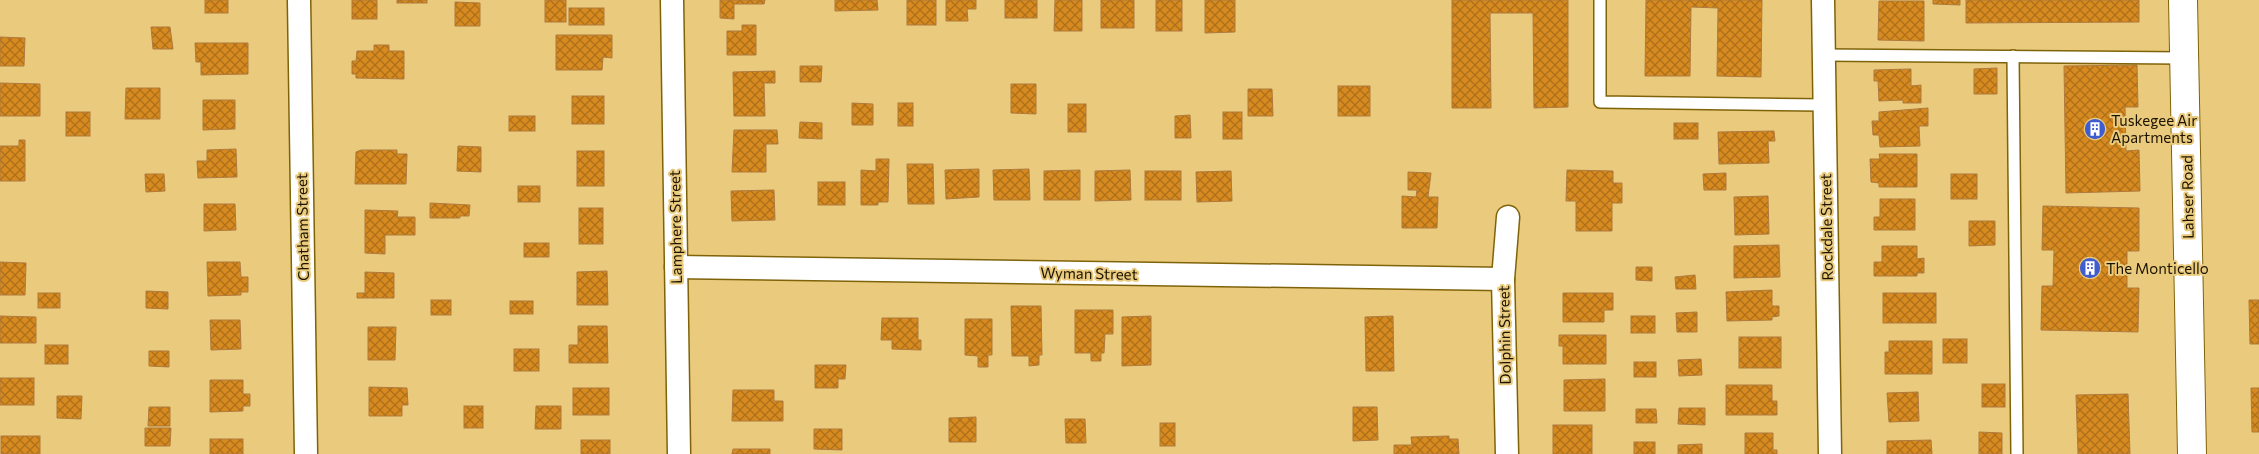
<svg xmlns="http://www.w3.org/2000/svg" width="2259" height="454" font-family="Commissioner,sans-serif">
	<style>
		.building { fill: url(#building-cross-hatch); stroke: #af7a3d }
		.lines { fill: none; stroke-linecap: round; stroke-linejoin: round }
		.lane-casing { stroke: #7f6309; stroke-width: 14 }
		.street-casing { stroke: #7f6309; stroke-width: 25 }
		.secondary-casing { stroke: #7f6309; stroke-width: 30 }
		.lane { stroke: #fff; stroke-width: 11 }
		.street { stroke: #fff; stroke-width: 22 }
		.secondary { stroke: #fff; stroke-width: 28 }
		.labels { text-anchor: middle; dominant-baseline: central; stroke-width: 4; stroke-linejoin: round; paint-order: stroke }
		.poi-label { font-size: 15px; fill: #1b1200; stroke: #eacb7e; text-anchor: start }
		.street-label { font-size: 15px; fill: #1b1200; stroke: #eacb7e }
	</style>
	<defs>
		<pattern id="building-cross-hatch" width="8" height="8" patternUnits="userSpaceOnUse" patternTransform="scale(1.25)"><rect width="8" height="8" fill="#d68a1f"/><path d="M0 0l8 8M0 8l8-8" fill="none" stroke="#ad6f19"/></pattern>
	</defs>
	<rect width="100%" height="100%" fill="#eacb7e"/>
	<g class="building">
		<rect x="205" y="0" width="23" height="13"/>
		<rect x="352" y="0" width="25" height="19"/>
		<rect x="397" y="0" width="30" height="3"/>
		<rect x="545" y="0" width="21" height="22"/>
		<path d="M720,0H765L764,4H734V19L720,18Z"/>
		<path d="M835,0H877L878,10L835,11Z"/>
		<rect x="907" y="0" width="29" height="25"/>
		<path d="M946,0H976V9H967L968,21H946Z"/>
		<rect x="1005" y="0" width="32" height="18"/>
		<path d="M1055,0H1082V31H1054Z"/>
		<rect x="1101" y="0" width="33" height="28"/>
		<rect x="1156" y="0" width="26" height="31"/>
		<path d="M1205,0H1235V32L1205,33Z"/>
		<path d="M1452,0H1568V107L1534,108L1533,13H1490L1491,108H1452Z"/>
		<path d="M1646,0H1762L1761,77L1717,76L1718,8L1691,7L1690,76H1645Z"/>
		<path d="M1933,0H1960V5L1933,4Z"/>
		<path d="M1966,0H2139V22L1966,23Z"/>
		<path d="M1879,1H1924V41L1878,40Z"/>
		<path d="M455,2L480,3V26H455Z"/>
		<rect x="569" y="8" width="35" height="17"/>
		<path d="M742,25H756V55H727V31H742Z"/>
		<path d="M151,27H170L173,49H153Z"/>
		<path d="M556,35H612V58L603,57L602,70H556Z"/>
		<path d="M0,37L25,38L24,66H0Z"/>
		<path d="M195,43H248V74L201,75V62H196Z"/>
		<path d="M374,45H389V51H404V79L356,78V74H352V61H356L357,51H374Z"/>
		<path d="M2137,65L2138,107H2125L2126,151L2139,150L2140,191L2066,193L2064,66Z"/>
		<path d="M800,66H822L821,82H800Z"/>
		<path d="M1997,68V94H1974V69Z"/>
		<path d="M1911,69V86L1921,85V103H1903V100L1879,101L1878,81H1874V70Z"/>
		<path d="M775,71V83H764L765,116H734L733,72Z"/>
		<path d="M0,83L40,84V116H0Z"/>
		<path d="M1011,84H1036V114L1011,113Z"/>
		<rect x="1338" y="86" width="32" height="30"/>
		<path d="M126,88H160V119H125Z"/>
		<path d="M1248,89H1272L1273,116H1248Z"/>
		<rect x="572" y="96" width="32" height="28"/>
		<path d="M203,100H235V129L203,130Z"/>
		<path d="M852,103L873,104V125H852Z"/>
		<rect x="898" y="103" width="15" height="23"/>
		<rect x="1068" y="104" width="18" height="28"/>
		<path d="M1928,108V126H1919L1920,146L1880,147L1879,135H1873L1872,121H1879V112Z"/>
		<rect x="66" y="112" width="24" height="24"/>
		<rect x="1223" y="112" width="19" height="27"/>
		<path d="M1190,115L1191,138H1175V116Z"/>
		<rect x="509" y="116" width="26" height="15"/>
		<path d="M800,122L822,123V139L799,138Z"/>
		<rect x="1674" y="123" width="24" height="16"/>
		<path d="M734,130H777L778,144H766V172H732Z"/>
		<path d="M1774,131L1775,141H1768L1769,163L1719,164L1718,132Z"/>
		<path d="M19,140H25V181H0V146H19Z"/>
		<path d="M458,146L481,147V172L457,171Z"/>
		<path d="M236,149L237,177L198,178L197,161H207V150Z"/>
		<path d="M361,150H397V154H407L406,184H355L356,152Z"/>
		<rect x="577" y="151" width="27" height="35"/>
		<path d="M1879,154H1917V187H1879V183L1871,182L1870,159H1880Z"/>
		<path d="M876,159H889L888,202H878V205H861V170L876,171Z"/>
		<path d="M907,164H933L934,204H908Z"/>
		<path d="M979,169V197L946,199L945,170Z"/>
		<path d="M1029,169L1030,200H994L993,170Z"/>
		<path d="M1080,170V200H1044V171Z"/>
		<path d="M1130,170L1131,200L1095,201V171Z"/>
		<path d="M1567,170L1613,171V183H1622V203H1612V231H1576V201H1566Z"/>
		<rect x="1145" y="171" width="36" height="29"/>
		<path d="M1231,171L1232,201L1197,202L1196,172Z"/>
		<path d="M1408,172L1431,173L1428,197H1438L1437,228H1402V196L1416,197L1417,190H1408Z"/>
		<path d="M1726,173V190H1704L1703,174Z"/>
		<path d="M145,174H164L165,191L146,192Z"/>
		<rect x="1951" y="174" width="26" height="25"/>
		<rect x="818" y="182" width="27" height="23"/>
		<rect x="518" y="186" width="22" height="16"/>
		<path d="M774,190L775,220L732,221L731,191Z"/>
		<path d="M1768,196L1769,234L1735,235L1734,197Z"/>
		<path d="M1880,199H1915V230H1874V217H1880Z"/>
		<path d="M430,203L470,205L469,216H460V218H430Z"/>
		<path d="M204,204H235L236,230L204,231Z"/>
		<path d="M2043,206L2139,208V251H2127V288H2139L2138,332L2041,330L2042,286H2053L2054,250H2042Z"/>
		<rect x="579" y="208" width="24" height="36"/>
		<path d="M365,210L398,211L397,217H415V235H385V254L365,253Z"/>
		<path d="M1969,221H1995V245L1969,246Z"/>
		<rect x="524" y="243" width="25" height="14"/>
		<path d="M1779,245L1780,277L1734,278V246Z"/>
		<path d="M1882,246H1917V259L1924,258V273H1917V276H1874V262H1882Z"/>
		<path d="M0,262L26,263L25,295H0Z"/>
		<path d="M207,262H240L241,277H248V292H241V295L208,296Z"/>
		<path d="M1636,267H1652V281L1636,280Z"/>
		<path d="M607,271L608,305H577V272Z"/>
		<path d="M365,272L394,273V298H357V293H365Z"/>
		<path d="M1695,275L1696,289H1676L1675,277Z"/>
		<path d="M1772,290V306H1779V316L1772,317V320L1727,321L1726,292Z"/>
		<path d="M146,291L168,292V309L146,308Z"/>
		<rect x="38" y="293" width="22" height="15"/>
		<path d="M1563,293H1613V310H1604V322H1563Z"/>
		<rect x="1883" y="293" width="53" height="30"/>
		<rect x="431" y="300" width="20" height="15"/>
		<path d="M2249,300H2259V344H2250Z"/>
		<rect x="510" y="301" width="23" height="13"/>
		<path d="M1011,306H1041L1042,355H1039V365L1029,366V356H1012Z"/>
		<path d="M1075,310H1113V334H1105L1104,353H1101V361H1091V353H1075Z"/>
		<path d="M1697,312V332H1677L1676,313Z"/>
		<path d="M0,316L36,317V343H0Z"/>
		<path d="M1151,316V365L1122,366V317Z"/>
		<path d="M1393,316L1394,371H1366L1365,317Z"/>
		<rect x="1631" y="316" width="24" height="17"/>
		<path d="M882,318H918V340H921V350L892,349V340H881Z"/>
		<path d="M965,319H992V355H988V367H978V356L965,355Z"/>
		<path d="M210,320H240L241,349L211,350Z"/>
		<path d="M578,326H607L608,363H569V345H578Z"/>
		<path d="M368,327H396L395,360H368Z"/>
		<path d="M1559,335H1606V364H1563V346H1559Z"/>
		<rect x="1739" y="337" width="42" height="31"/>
		<rect x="1943" y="339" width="24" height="24"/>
		<path d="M1889,341H1932V374H1885V352H1889Z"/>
		<rect x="45" y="345" width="23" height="19"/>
		<rect x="514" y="349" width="25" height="22"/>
		<path d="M149,351H169V367L149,366Z"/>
		<path d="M1701,359L1702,375L1679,376L1678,360Z"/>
		<rect x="1634" y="362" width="22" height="15"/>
		<path d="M815,365H846L845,379H838V388H815Z"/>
		<rect x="0" y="378" width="34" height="27"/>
		<path d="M1605,379V411H1564V380Z"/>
		<path d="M210,380H243V394H250V406H243V411L210,412Z"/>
		<rect x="1982" y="384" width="23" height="23"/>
		<path d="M1726,385H1772V401H1777V415H1726Z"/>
		<path d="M369,387L407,388L408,405H402V416H369Z"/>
		<rect x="573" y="388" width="36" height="27"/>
		<path d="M2251,388H2259V432H2252Z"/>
		<path d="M733,390H774V401H783V421H732Z"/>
		<path d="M1918,392L1919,421L1889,422L1887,393Z"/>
		<path d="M2128,394L2130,454H2078L2076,395Z"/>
		<path d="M57,396H82L81,419L57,418Z"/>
		<rect x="464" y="406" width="19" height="22"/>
		<path d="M536,406H561V429H535Z"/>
		<path d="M149,407H170V426H148Z"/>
		<path d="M1353,407H1377L1378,440L1353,441Z"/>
		<path d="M1679,408H1705V425L1678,424Z"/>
		<path d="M1636,409H1656L1657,423H1636Z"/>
		<path d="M976,417V442H949V418Z"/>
		<path d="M1065,419H1085L1086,443H1066Z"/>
		<rect x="1160" y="423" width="15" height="23"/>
		<rect x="1553" y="425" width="39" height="29"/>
		<path d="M145,428H171L170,446H145Z"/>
		<path d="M814,429H842V450L814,449Z"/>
		<path d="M1979,432L2002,433V454H1979Z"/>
		<path d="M1745,433H1773V450H1777V454H1745Z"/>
		<rect x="1" y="436" width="39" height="18"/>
		<path d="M1449,436V439H1458L1459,454H1394V445H1412L1411,437Z"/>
		<rect x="210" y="439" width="33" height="15"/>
		<rect x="581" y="440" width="29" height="14"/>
		<path d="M1931,440L1932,454H1887V441Z"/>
		<rect x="1634" y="442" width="21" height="12"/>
		<path d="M1702,444V454H1678V445Z"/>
		<path d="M733,449H770V454H732Z"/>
	</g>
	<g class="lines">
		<g class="lane-casing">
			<g id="lane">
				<path d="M1600,0V102L1824,105"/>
				<path d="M1823,55L2184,58"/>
				<path d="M2013,56L2017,454"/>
			</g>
		</g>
		<g class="street-casing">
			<g id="street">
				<path d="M299,0L306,454"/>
				<path d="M672,0L679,454"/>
				<path d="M1823,0L1830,454"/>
				<path d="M676,267L1503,279"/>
				<path d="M1507,454L1503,279L1508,217"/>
			</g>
		</g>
		<g class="secondary-casing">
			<path id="secondary" d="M2183,0L2192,454"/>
		</g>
		<use href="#lane" class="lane"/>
		<use href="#street" class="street"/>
		<use href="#secondary" class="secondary"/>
	</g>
	<defs>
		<g id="building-disc" transform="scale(1.125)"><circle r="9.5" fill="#3f5dcf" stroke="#eacb7e"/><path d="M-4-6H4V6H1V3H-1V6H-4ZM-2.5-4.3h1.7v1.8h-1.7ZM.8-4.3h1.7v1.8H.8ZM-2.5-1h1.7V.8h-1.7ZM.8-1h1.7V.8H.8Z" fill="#fff"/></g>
	</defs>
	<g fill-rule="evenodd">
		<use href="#building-disc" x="2095" y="129"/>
		<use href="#building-disc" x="2090" y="268"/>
	</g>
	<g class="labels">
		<g class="poi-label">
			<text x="2111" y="120">Tuskegee Air<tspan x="2111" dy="17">Apartments</tspan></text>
			<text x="2106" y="268">The Monticello</text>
		</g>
		<g class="street-label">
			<text transform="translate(2187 197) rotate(-91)">Lahser Road</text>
			<text transform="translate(302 227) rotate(-91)">Chatham Street</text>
			<text transform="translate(675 227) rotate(-91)">Lamphere Street</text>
			<text transform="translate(1826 227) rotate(-91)">Rockdale Street</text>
			<text transform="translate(1089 273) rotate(1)">Wyman Street</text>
			<text transform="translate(1504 335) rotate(-91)">Dolphin Street</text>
		</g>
	</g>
</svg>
